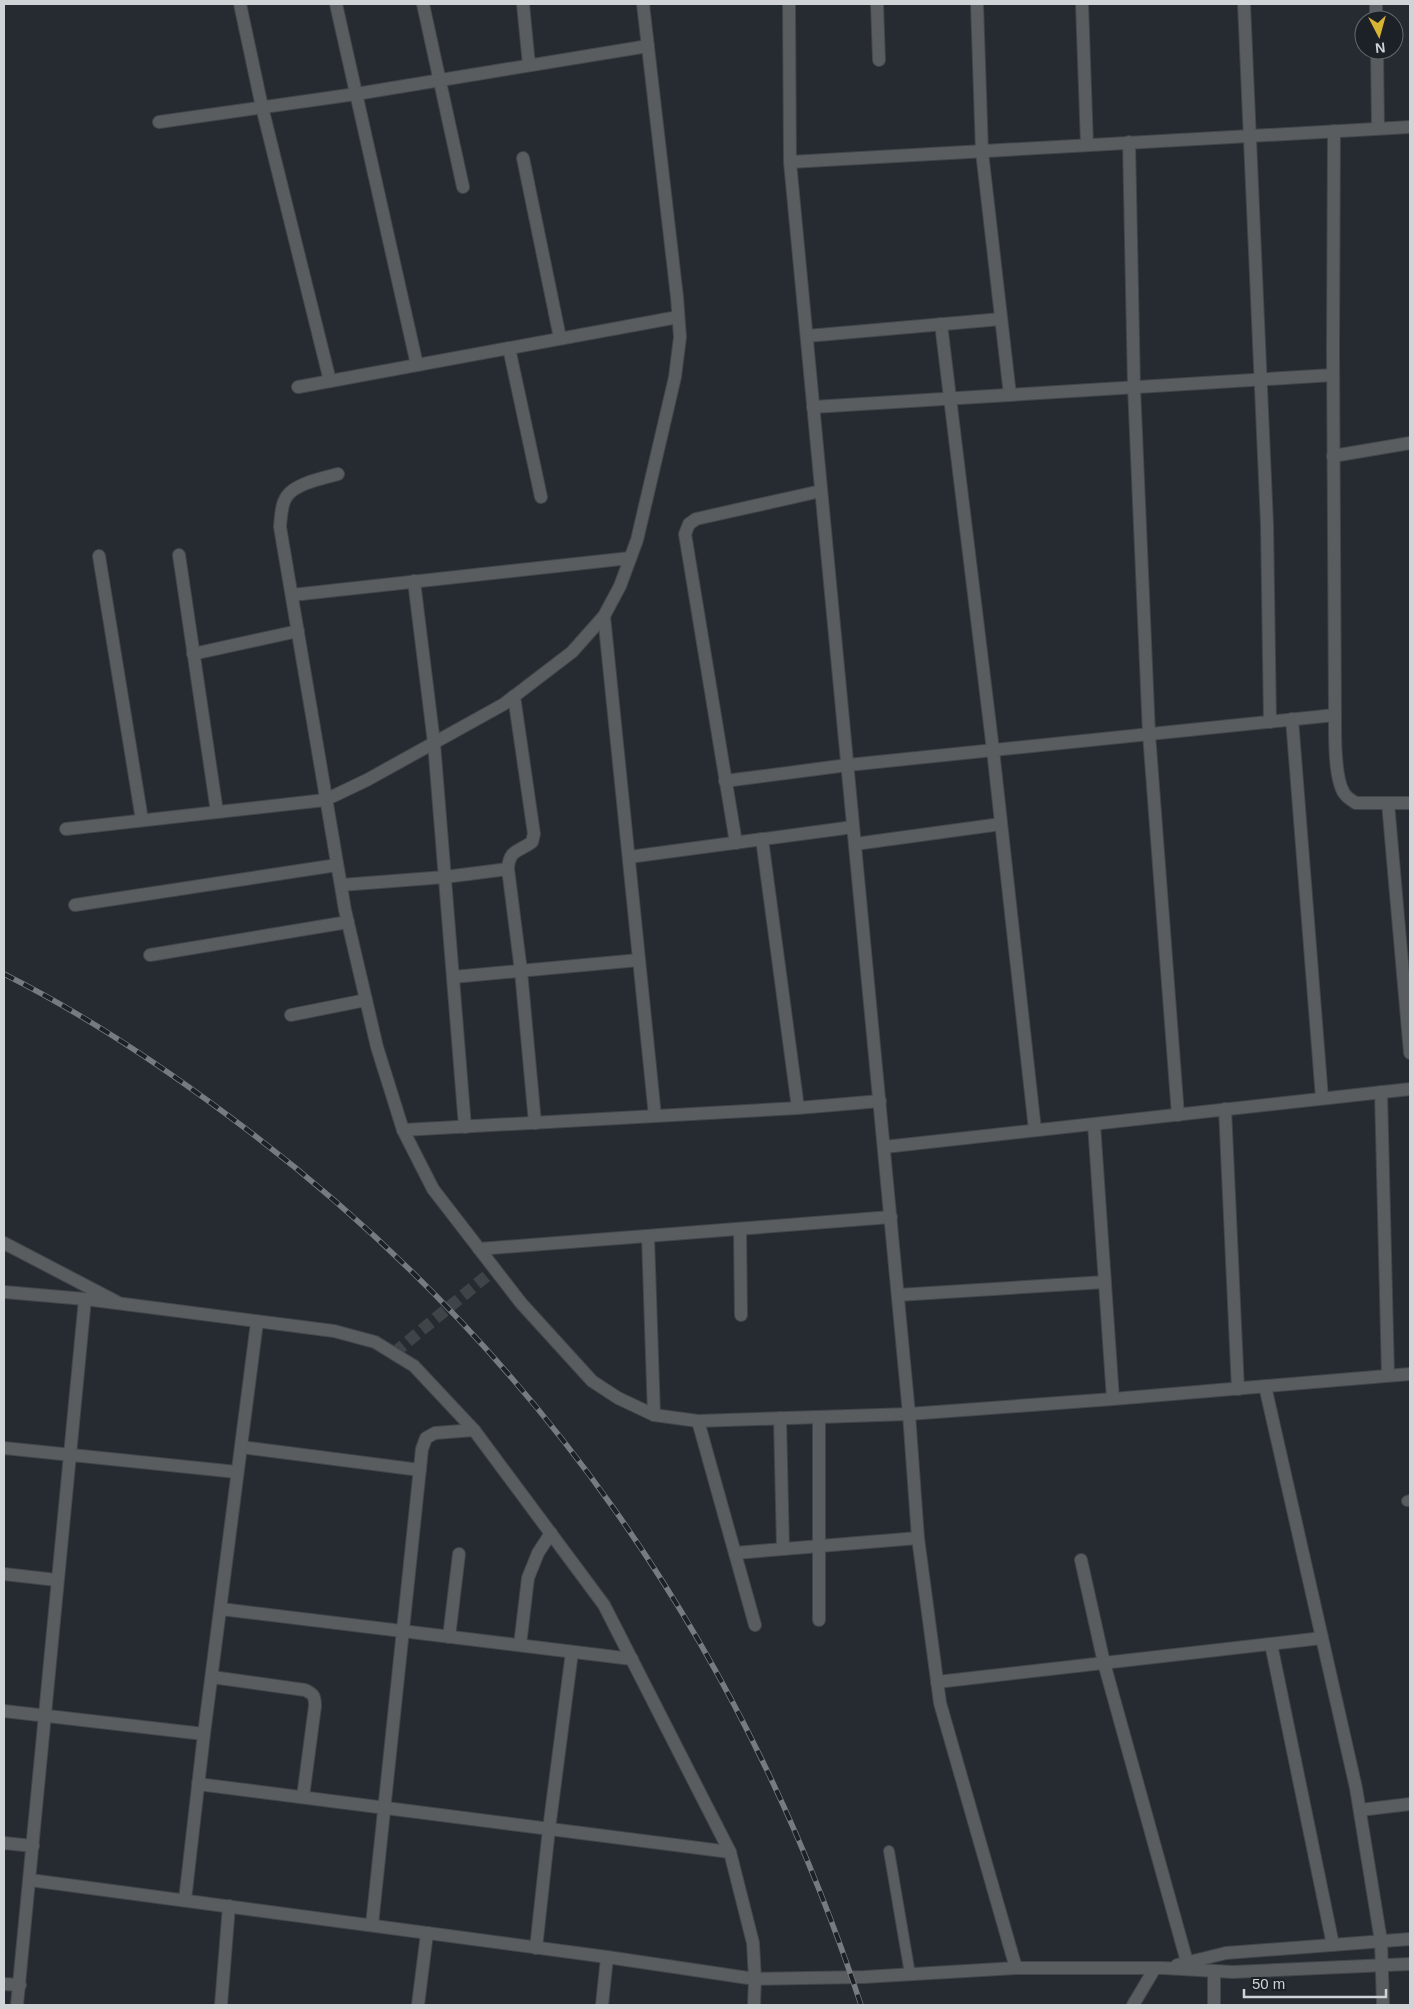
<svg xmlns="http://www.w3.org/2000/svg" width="1414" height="2009" font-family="Arial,sans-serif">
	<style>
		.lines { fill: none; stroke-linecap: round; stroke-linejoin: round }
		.minor-tunnel { stroke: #3f4449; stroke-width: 12; stroke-dasharray: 12 6; stroke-linecap: butt }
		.service-casing { stroke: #40464b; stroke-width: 12 }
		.minor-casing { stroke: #40464b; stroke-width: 14 }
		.tertiary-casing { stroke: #40464b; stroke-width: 14 }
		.service { stroke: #595d5f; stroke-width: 10 }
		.minor { stroke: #595d5f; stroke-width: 12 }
		.tertiary { stroke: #595d5f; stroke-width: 12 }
		.rail-casing { stroke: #767b7f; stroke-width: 5.5 }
		.rail { stroke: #1b2126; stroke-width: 4; stroke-dasharray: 11; stroke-linecap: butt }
	</style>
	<rect width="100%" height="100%" fill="#252b30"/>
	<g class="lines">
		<path class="minor-tunnel" d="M394,1353L495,1269"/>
		<g class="service-casing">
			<g id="service">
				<path d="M1407,1501L1410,1500"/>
				<path d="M889,1851L910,1974"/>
			</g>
		</g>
		<g class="minor-casing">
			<g id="minor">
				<path d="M240,4L262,107L330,381"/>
				<path d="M336,4L417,365"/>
				<path d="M423,4L463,187"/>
				<path d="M523,4L529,65"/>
				<path d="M877,4L879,60"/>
				<path d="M977,4L982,152L1010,395"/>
				<path d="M1082,4L1087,145"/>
				<path d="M1244,4L1267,524L1270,722"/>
				<path d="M1376,4V20"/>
				<path d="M1377,50L1378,128"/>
				<path d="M159,122L356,94L648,46"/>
				<path d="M1334,131L1333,350L1335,715C1335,734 1334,778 1344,793C1347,798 1351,800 1356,803H1410"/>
				<path d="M1129,142L1134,387L1149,734L1178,1115"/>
				<path d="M523,158L560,338"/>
				<path d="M941,324L993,750L1035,1130"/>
				<path d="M807,336L1001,319"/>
				<path d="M509,348L541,497"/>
				<path d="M298,387L678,317"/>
				<path d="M813,407L1333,375"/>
				<path d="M1333,456L1410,443"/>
				<path d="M338,474C324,478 296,483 287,496C281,504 281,517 280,527L345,910L377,1047L403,1130L433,1189L521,1303L592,1381L618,1398L654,1415L698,1421L909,1414L1113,1399L1410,1374"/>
				<path d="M179,555L217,812"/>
				<path d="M99,556L142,820"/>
				<path d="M414,581L434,743L465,1127"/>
				<path d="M292,595L630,558"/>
				<path d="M604,616L655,1116"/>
				<path d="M193,654L298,631"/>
				<path d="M514,696L534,834L532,842C519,852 509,849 508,869L521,971L535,1123"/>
				<path d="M1292,719L1322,1098"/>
				<path d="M725,781L848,765L1335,715"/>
				<path d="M1388,803L1410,1053"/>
				<path d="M66,829L325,800L367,780L504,704L572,652L604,616L620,586L637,540L675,377L680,337L677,297L643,4"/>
				<path d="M762,839L798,1108"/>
				<path d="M736,843L685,534L689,524L696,519L821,491"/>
				<path d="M855,844L1001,824"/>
				<path d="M629,857L853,827"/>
				<path d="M341,885L445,877L508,869"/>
				<path d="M75,905L337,865"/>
				<path d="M150,955L348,922"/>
				<path d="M453,977L639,960"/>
				<path d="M291,1015L366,1000"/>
				<path d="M1381,1092L1388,1375"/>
				<path d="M1225,1109L1238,1389"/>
				<path d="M1094,1124L1113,1399"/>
				<path d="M403,1130L798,1108L880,1101"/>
				<path d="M740,1229L741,1315"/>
				<path d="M648,1237L654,1415"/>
				<path d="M4,1243L117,1302"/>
				<path d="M479,1249L891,1217"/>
				<path d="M898,1295L1105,1282"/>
				<path d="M1265,1386L1356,1788L1381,1941"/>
				<path d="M780,1418L783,1549"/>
				<path d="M819,1418V1620"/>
				<path d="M698,1421L755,1625"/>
				<path d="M241,1447L420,1470"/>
				<path d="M4,1448L237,1472"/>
				<path d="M735,1553L918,1538"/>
				<path d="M1081,1560L1104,1663L1187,1962"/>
				<path d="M4,1574L57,1580"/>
				<path d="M221,1609L632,1659"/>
				<path d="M449,1637L459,1554"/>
				<path d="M1271,1644L1333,1945"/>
				<path d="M520,1645L528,1578L538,1553L551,1533"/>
				<path d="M212,1677L305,1690C314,1694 315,1697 315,1706L303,1797"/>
				<path d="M937,1682L1322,1638"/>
				<path d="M4,1711L204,1734"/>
				<path d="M198,1784L730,1852"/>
				<path d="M1360,1810L1410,1804"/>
				<path d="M4,1843L33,1846"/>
				<path d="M30,1880L607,1957L755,1979"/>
				<path d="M185,1900L204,1734L257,1322"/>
				<path d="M372,1925L422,1449L426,1438L435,1433L474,1430"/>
				<path d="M536,1948L549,1829L572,1652"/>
				<path d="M4,1984L20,1985"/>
				<path d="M17,2005L85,1299"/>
				<path d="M221,2005L229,1906"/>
				<path d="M418,2005L427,1933"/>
				<path d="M602,2005L607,1957"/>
				<path d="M1133,2005L1155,1968"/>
				<path d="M1214,2005V1971"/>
			</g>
		</g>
		<g class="tertiary-casing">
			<g id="tertiary">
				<path d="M789,4L790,162L909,1414L918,1538L940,1703L1016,1968"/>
				<path d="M790,162L1410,127"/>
				<path d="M884,1147L1410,1089"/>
				<path d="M4,1292L85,1299L334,1331L375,1342L414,1366L474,1430L604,1605L730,1852L753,1943L755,1979L754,2005"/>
				<path d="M1381,1941L1383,2005"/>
				<path d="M1177,1965L1226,1953L1410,1939"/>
				<path d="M755,1979L864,1977L1016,1968H1164L1233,1972L1410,1964"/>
			</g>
		</g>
		<use href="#service" class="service"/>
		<use href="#minor" class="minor"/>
		<use href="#tertiary" class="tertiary"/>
		<g class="rail-casing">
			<path id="rail" d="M4,974C82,1013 156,1062 226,1114C533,1340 742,1644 861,2005"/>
		</g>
		<use href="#rail" class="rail"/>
	</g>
	<rect width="1414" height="2009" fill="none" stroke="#d0d4d7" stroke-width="10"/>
	<g transform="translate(1379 35) rotate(174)"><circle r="24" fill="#1b2126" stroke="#63696d"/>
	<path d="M0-4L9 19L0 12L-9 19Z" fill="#d8b434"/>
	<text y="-8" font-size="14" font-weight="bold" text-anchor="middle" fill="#d0d4d7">N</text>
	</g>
	<path d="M1244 1989v8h142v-8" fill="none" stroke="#d0d4d7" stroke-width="2.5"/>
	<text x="1252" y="1989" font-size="15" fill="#d0d4d7" stroke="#1b2126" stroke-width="4" paint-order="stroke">50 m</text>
</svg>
